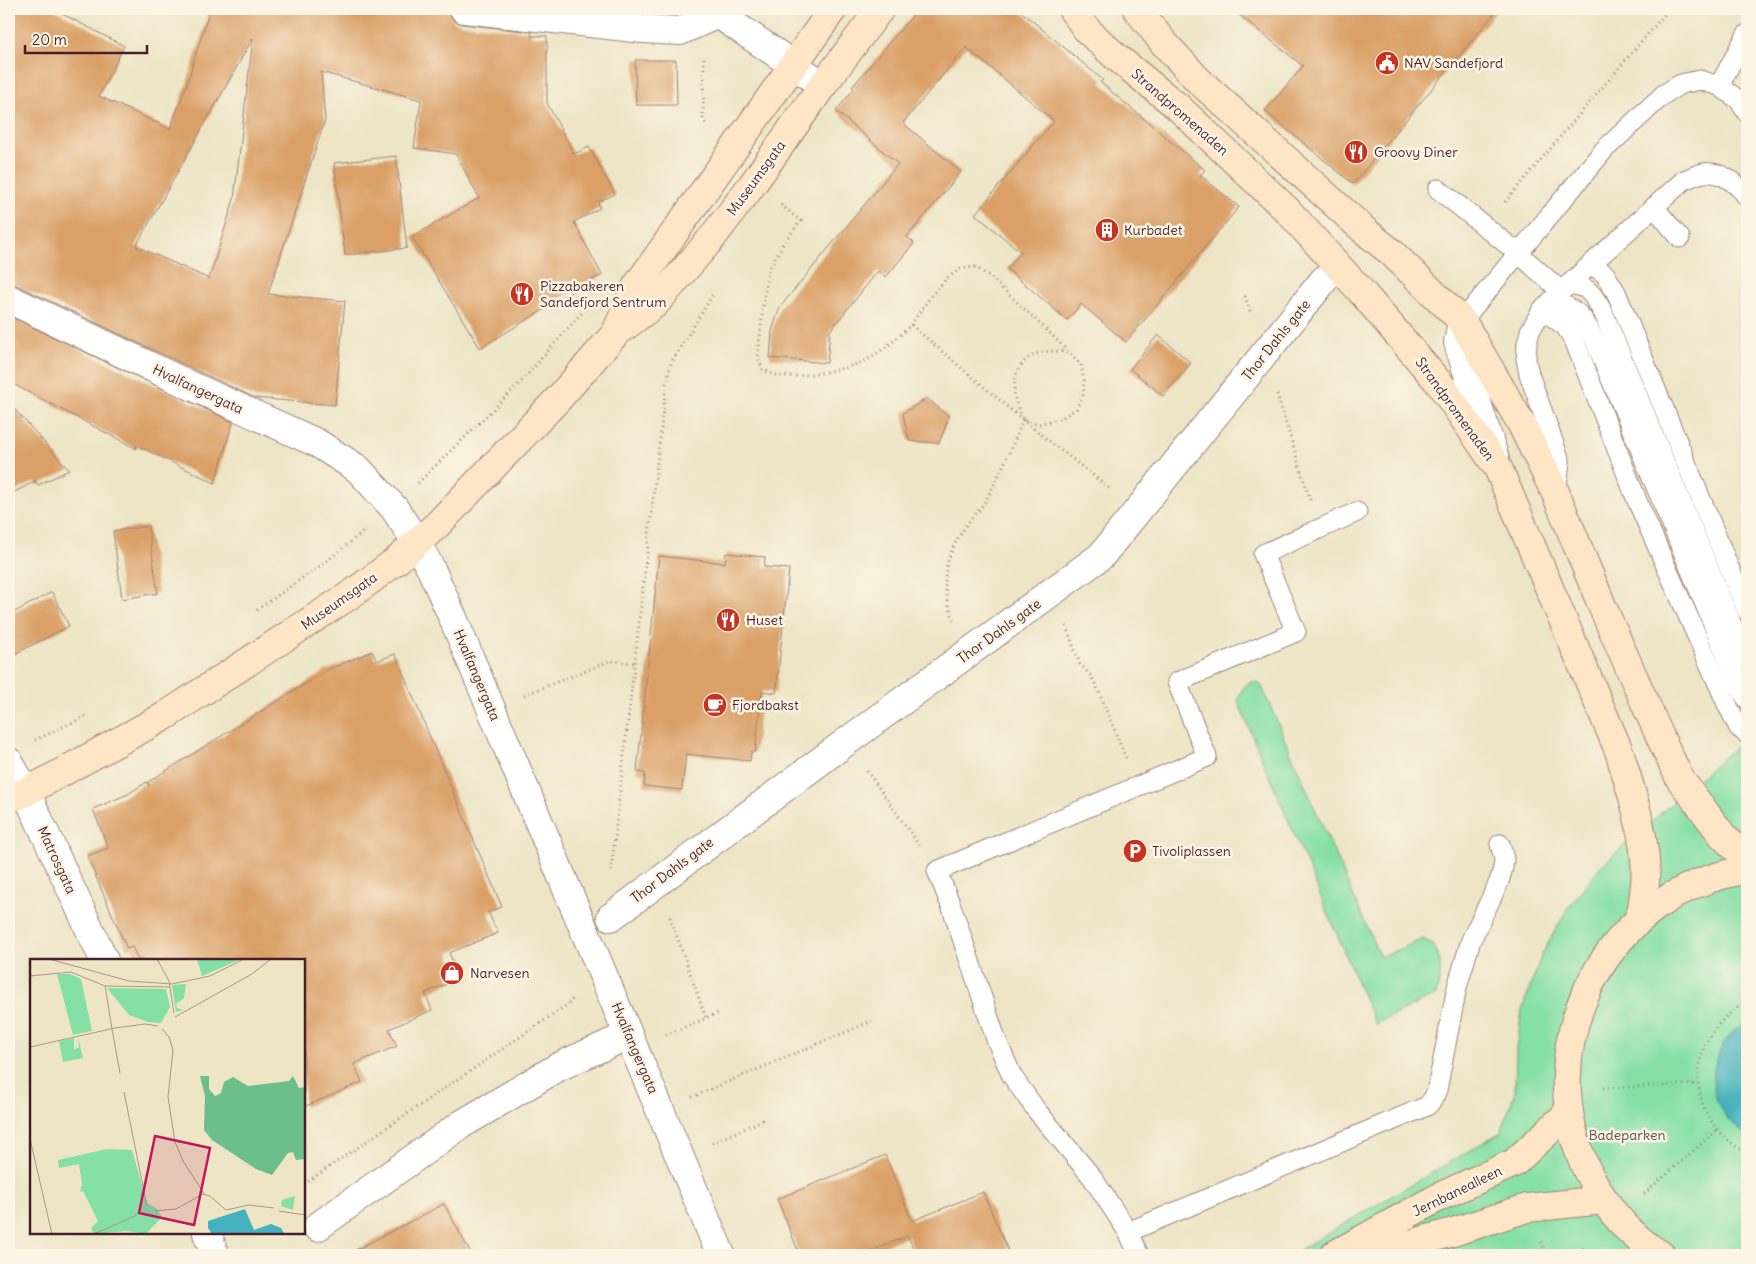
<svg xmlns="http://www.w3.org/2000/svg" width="1756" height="1264" font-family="Delius,sans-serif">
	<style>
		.green { fill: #85e0a5; stroke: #688068 }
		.water { fill: #44b3bf; stroke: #476975 }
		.building { fill: #daa067; fill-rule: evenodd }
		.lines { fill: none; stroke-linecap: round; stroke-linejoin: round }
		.lane-casing { stroke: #9c8278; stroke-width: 21 }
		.street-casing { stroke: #9c8278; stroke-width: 30 }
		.secondary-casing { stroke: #9c8278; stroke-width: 30 }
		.path { stroke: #9c8278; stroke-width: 3; stroke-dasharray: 1 4; stroke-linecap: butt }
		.lane { stroke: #fff; stroke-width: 19 }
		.street { stroke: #fff; stroke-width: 28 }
		.secondary { stroke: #fde5c5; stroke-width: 28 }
		.labels { text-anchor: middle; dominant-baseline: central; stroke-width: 5; stroke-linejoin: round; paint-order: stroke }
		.poi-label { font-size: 14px; fill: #4a1f2b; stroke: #fcf5e5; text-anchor: start }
		.street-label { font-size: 14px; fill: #4a1f2b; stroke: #fcf5e5 }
		.park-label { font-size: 14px; fill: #594f4a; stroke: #fcf5e5 }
		.inset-road { fill: none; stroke: #ac9688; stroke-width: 1 }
		.view { fill: #c2185b; fill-opacity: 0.15; stroke: #c2185b; stroke-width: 2.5 }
		.inset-edge { fill: none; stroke: #4a1f2b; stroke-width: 2.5 }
	</style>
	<rect width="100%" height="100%" fill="#fcf5e5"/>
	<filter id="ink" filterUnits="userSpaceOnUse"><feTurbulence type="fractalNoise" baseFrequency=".02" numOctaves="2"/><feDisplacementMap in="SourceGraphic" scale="10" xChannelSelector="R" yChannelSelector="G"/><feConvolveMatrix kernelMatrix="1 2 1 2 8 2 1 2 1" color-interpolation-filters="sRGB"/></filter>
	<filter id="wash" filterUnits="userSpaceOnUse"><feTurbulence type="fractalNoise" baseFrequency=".0096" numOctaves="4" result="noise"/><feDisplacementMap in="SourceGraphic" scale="20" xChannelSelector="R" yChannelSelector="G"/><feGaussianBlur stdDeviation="1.12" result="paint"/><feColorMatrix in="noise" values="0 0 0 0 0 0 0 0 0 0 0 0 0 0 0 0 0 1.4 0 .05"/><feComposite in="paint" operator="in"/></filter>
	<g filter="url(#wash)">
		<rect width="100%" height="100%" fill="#ede5c6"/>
		<g class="green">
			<path d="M1250,682H1257L1261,685L1380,957L1423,939C1445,947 1442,976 1436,995L1375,1024L1238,702C1240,693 1242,687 1250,682Z"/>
			<path d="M1743,740L1747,742V1255H1291L1501,1132L1515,1092L1516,1049L1522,1010L1542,954L1568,908L1600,867Z"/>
		</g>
		<path class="water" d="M1747,1022V1135C1737,1128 1725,1119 1720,1107C1704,1077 1718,1037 1747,1022Z"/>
		<g id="blocks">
			<g class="building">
				<path d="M9,9H53L124,46L99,96L170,129L186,86L210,9H449L450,16L454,21L462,24L532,32L531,36H547V103L574,154L589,147L615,194L598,202L600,208L574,222L602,275L544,307L545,309L480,348L412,237L479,198L456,154L414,148L421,100L321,72L325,120L268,294L345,301L335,405L255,398L16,285L9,284ZM253,38L234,199L209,279L136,246Z"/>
				<path d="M918,9H1018L1103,80L1100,82L1205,170L1200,175L1239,207L1126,342L1081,304L1067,320L1007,269L1021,252L975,214L1054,121L966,47L903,123L961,172L907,237L914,243L886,277L878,271L830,331L827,363L770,358L772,331L780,307L898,164L836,111L854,89L852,87Z"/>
				<path d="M1232,9H1498L1353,184L1265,111L1303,66Z"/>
				<path d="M635,60H676L677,105H636Z"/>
				<path d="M396,156L407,248L345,255L334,163Z"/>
				<path d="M9,316L233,422L215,483L136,445L137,449L9,382Z"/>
				<path d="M1158,335L1191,363L1163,396L1130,369Z"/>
				<path d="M927,398L949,417L939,443L909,441L903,413Z"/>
				<path d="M9,403L69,470L38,485L35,481L9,495Z"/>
				<path d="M148,526L158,593L122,599L113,531Z"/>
				<path d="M726,553L765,557L764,567L789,569L776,693L762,691L755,752H751L750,761L686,754L682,790L644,786L645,773L637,772L659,556L725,563Z"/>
				<path d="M52,592L69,626L9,657V615Z"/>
				<path d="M372,651L377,661L395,654L502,907L488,912L498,933L449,953L457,972L449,975L452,982L425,993L432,1010L389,1029L397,1046L354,1064L362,1082L304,1107V960H138L132,947L127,949L87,856L108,848L93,809L128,794L147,782L149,786L148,782L327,670Z"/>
				<path d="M885,1155L912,1221L983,1192L1010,1255H916L908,1236L861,1255H800L777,1199Z"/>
				<path d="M444,1204L472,1255H346Z"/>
			</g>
		</g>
	</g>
	<g filter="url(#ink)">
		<use href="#blocks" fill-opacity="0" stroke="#9c8278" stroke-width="1"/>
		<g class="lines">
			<g class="lane-casing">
				<g id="lane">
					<path d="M1719,86L1747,34"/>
					<path d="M1438,189L1518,253L1561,291"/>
					<path d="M1654,207L1680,238"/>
					<path d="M1591,264L1605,274L1616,292L1747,611"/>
					<path d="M1568,285C1589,284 1593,296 1603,312L1747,661"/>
					<path d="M1552,300C1581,313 1581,313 1595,341L1739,686L1747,699"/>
					<path d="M1542,310L1565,326L1574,340L1638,503L1727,704L1739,728L1747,734"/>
					<path d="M1462,321L1604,150L1664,94L1681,84L1700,80L1719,86L1739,100L1747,113"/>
					<path d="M1556,494L1560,461L1529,374L1526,359L1527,344L1530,331L1542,310L1568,285L1684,180C1689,178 1694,176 1699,174C1718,168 1737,183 1747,197"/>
					<path d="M1128,1232L1427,1106L1433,1099L1437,1090L1457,987L1471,940L1499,882L1503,868L1504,859L1500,844"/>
					<path d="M1139,1255L1128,1232L1092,1177L1037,1111L1012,1076L996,1039L952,908L937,871L1207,757L1177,682L1296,632L1263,554L1357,512"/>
				</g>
			</g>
			<g class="street-casing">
				<g id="street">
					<path d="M464,9L643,29L680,31L718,14"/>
					<path d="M717,9L718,14L823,85"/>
					<path d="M9,299L185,383L317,443L358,469L394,508L417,543L431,569L453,618L721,1255"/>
					<path d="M1462,321L1458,343L1495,459"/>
					<path d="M9,762L26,792L104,960"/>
					<path d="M611,917L846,742L1101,556L1324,280"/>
					<path d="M317,1227L462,1124L560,1066L629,1035"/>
					<path d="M207,1233L215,1255"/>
				</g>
			</g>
			<g class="secondary-casing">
				<g id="secondary">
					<path d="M1072,9L1088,31L1114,55L1178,107L1288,211L1360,290L1440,384L1498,468L1619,751C1630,787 1642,822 1645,860C1647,877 1644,896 1641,913L1637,921"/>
					<path d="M1137,9L1163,42L1198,80L1365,231L1392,253L1462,321L1522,425L1556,494L1603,608L1661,739L1680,779L1723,836L1747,859"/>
					<path d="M616,332L636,287L833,9"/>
					<path d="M9,799L26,792L165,716L353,593L396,561L438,524L559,398L616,333L655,304L711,239L752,185L823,85L880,9"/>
					<path d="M1334,1255L1441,1196L1514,1163L1569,1112"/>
					<path d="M1371,1255L1453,1232L1527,1208L1604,1200"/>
					<path d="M1661,1255C1634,1239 1612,1214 1596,1187C1520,1060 1600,891 1747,870"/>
				</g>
			</g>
			<g class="path">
				<path d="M704,58L703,119L707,126"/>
				<path d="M1505,202L1669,9"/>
				<path d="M781,205L801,221L784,242L769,269L764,297L758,356L762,369C767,371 774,375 780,376C799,378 844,370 862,362C881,353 896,339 911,325L1023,420L1110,489"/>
				<path d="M1746,227L1743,238L1747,247"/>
				<path d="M1245,296L1251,314"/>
				<path d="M911,325L931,296L946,279L960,269L975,267L989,276L1053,336L1081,365L1084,380L1083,395L1076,409L1063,417L1050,421L1039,424L1023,420C1019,411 1014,400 1014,390C1014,357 1041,346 1069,353"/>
				<path d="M1277,394L1310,500"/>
				<path d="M418,483L520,383L585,309"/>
				<path d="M257,610L328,560L367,529"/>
				<path d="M954,620C939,583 943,560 965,527C971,518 980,510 986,500C1000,474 1012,447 1023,420"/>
				<path d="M1066,626L1080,664L1091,676L1095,683L1126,758"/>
				<path d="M524,695L610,661L635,663"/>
				<path d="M35,740L86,716"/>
				<path d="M867,771L919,845"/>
				<path d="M611,871L666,384L671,363L714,293"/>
				<path d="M670,917L706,1018"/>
				<path d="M1747,1003C1734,1008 1723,1018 1715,1029C1682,1072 1700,1130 1747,1152"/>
				<path d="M666,1035L718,1013"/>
				<path d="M1603,1088L1698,1084"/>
				<path d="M692,1097L872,1021"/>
				<path d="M712,1143L763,1120"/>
				<path d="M304,1184L570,1003L573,998"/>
				<path d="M1644,1194L1717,1130"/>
				<path d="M1541,1242L1547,1255"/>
				<path d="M1569,1255L1585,1248"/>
			</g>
			<use href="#lane" class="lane"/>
			<use href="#street" class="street"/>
			<use href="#secondary" class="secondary"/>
		</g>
	</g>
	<defs>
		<g id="civic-disc" transform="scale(1.25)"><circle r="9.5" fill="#c8321e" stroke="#fcf5e5"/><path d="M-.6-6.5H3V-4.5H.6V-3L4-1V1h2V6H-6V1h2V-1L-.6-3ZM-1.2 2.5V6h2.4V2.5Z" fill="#fff"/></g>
		<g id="restaurant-disc" transform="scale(1.25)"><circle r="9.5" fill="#c8321e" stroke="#fcf5e5"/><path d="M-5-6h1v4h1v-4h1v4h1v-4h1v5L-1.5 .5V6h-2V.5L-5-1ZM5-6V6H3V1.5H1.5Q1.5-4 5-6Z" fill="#fff"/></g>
		<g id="building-disc" transform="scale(1.25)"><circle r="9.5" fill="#c8321e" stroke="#fcf5e5"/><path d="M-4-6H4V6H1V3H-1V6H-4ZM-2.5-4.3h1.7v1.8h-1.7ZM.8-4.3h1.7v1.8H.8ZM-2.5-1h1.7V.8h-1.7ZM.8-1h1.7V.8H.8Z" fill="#fff"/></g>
		<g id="cafe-disc" transform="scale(1.25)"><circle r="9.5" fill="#c8321e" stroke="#fcf5e5"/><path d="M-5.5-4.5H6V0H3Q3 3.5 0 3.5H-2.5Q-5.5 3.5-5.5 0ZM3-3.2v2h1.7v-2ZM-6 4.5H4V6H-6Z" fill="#fff"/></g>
		<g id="parking-disc" transform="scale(1.25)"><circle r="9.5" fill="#c8321e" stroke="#fcf5e5"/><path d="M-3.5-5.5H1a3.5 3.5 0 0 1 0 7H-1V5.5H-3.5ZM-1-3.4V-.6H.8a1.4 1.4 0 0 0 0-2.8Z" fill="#fff"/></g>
		<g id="shop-disc" transform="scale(1.25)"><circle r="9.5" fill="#c8321e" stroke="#fcf5e5"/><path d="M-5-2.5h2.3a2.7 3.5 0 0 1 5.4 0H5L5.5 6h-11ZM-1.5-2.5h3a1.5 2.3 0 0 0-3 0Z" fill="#fff"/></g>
	</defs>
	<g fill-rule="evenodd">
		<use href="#civic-disc" x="1387" y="63"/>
		<use href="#restaurant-disc" x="1356" y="152"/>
		<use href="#building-disc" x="1107" y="230"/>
		<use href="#restaurant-disc" x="522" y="294"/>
		<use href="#restaurant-disc" x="728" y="620"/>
		<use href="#cafe-disc" x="715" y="705"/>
		<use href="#parking-disc" x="1135" y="851"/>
		<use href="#shop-disc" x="452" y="973"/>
	</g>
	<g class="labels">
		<g class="poi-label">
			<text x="1404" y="63">NAV Sandefjord</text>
			<text x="1374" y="152">Groovy Diner</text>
			<text x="1124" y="230">Kurbadet</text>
			<text x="540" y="286">Pizzabakeren<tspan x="540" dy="16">Sandefjord Sentrum</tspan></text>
			<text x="746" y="620">Huset</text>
			<text x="732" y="705">Fjordbakst</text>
			<text x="1152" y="851">Tivoliplassen</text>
			<text x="470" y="973">Narvesen</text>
		</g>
		<g class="street-label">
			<text transform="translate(1180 112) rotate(41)">Strandpromenaden</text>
			<text transform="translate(756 178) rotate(-54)">Museumsgata</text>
			<text transform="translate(1276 340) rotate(-51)">Thor Dahls gate</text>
			<text transform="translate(198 389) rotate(25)">Hvalfangergata</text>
			<text transform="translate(1455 409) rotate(54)">Strandpromenaden</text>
			<text transform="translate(339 601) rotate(-35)">Museumsgata</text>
			<text transform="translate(999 631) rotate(-36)">Thor Dahls gate</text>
			<text transform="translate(477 675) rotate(67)">Hvalfangergata</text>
			<text transform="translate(57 860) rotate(65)">Matrosgata</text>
			<text transform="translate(672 870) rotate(-37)">Thor Dahls gate</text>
			<text transform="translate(635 1048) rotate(67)">Hvalfangergata</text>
			<text transform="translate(1457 1191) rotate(-26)">Jernbanealleen</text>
		</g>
		<g class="park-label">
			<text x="1627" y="1135">Badeparken</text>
		</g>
	</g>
	<g transform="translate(30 959)">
		<rect width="275" height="275" fill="#ede5c6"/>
		<path d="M167,0H211L172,17ZM27,15H40L51,20L62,72L43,76ZM156,25L154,39L146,45L147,49L154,51L146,53L142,26ZM77,29L136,30L140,48L131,64L118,63L99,56ZM48,78L53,99L33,103L29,82L44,79V90L49,89ZM77,190L102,191L117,244L126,249L132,258L116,275L96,272L64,275L61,269L68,262L53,232L50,233L52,225L49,205L29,209L28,201ZM265,237L263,251L251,247L252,241Z" fill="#85e0a5"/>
		<path d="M170,117H179V130L185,137L191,134L194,123L203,118L218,127L259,122L263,117L269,129L275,128V200L266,201L263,193L258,194L242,216L226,210L182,181L174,171L175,137Z" fill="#6cbe8a"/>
		<path d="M215,250L224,271L241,265L251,269L254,274L182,275L178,269V262Z" fill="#44b3bf"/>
		<path class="inset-road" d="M19,0L99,22L142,25L180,17L214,0M127,0L139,22L144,54M0,17L41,13L75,27L82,70M75,27L140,28M145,58L222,15L241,0M82,70L90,114M132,70L139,78L143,91L138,138L145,183L153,202L175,236M0,88L85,69L115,65L128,67M94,133L117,247M0,180L22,275M125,252L146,250L173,235L180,237L196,251L219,246L244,249M249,252L275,256M64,275L107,256"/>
		<path class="view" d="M125,177L180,189L164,266L109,254Z"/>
		<rect width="275" height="275" class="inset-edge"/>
	</g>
	<rect width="1756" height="1264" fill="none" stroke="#fcf5e5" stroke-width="30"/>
	<path d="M25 45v8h122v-8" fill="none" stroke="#4a1f2b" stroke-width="2.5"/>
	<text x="32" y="45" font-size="15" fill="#4a1f2b" stroke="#fcf5e5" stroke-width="4" paint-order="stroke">20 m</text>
</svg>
